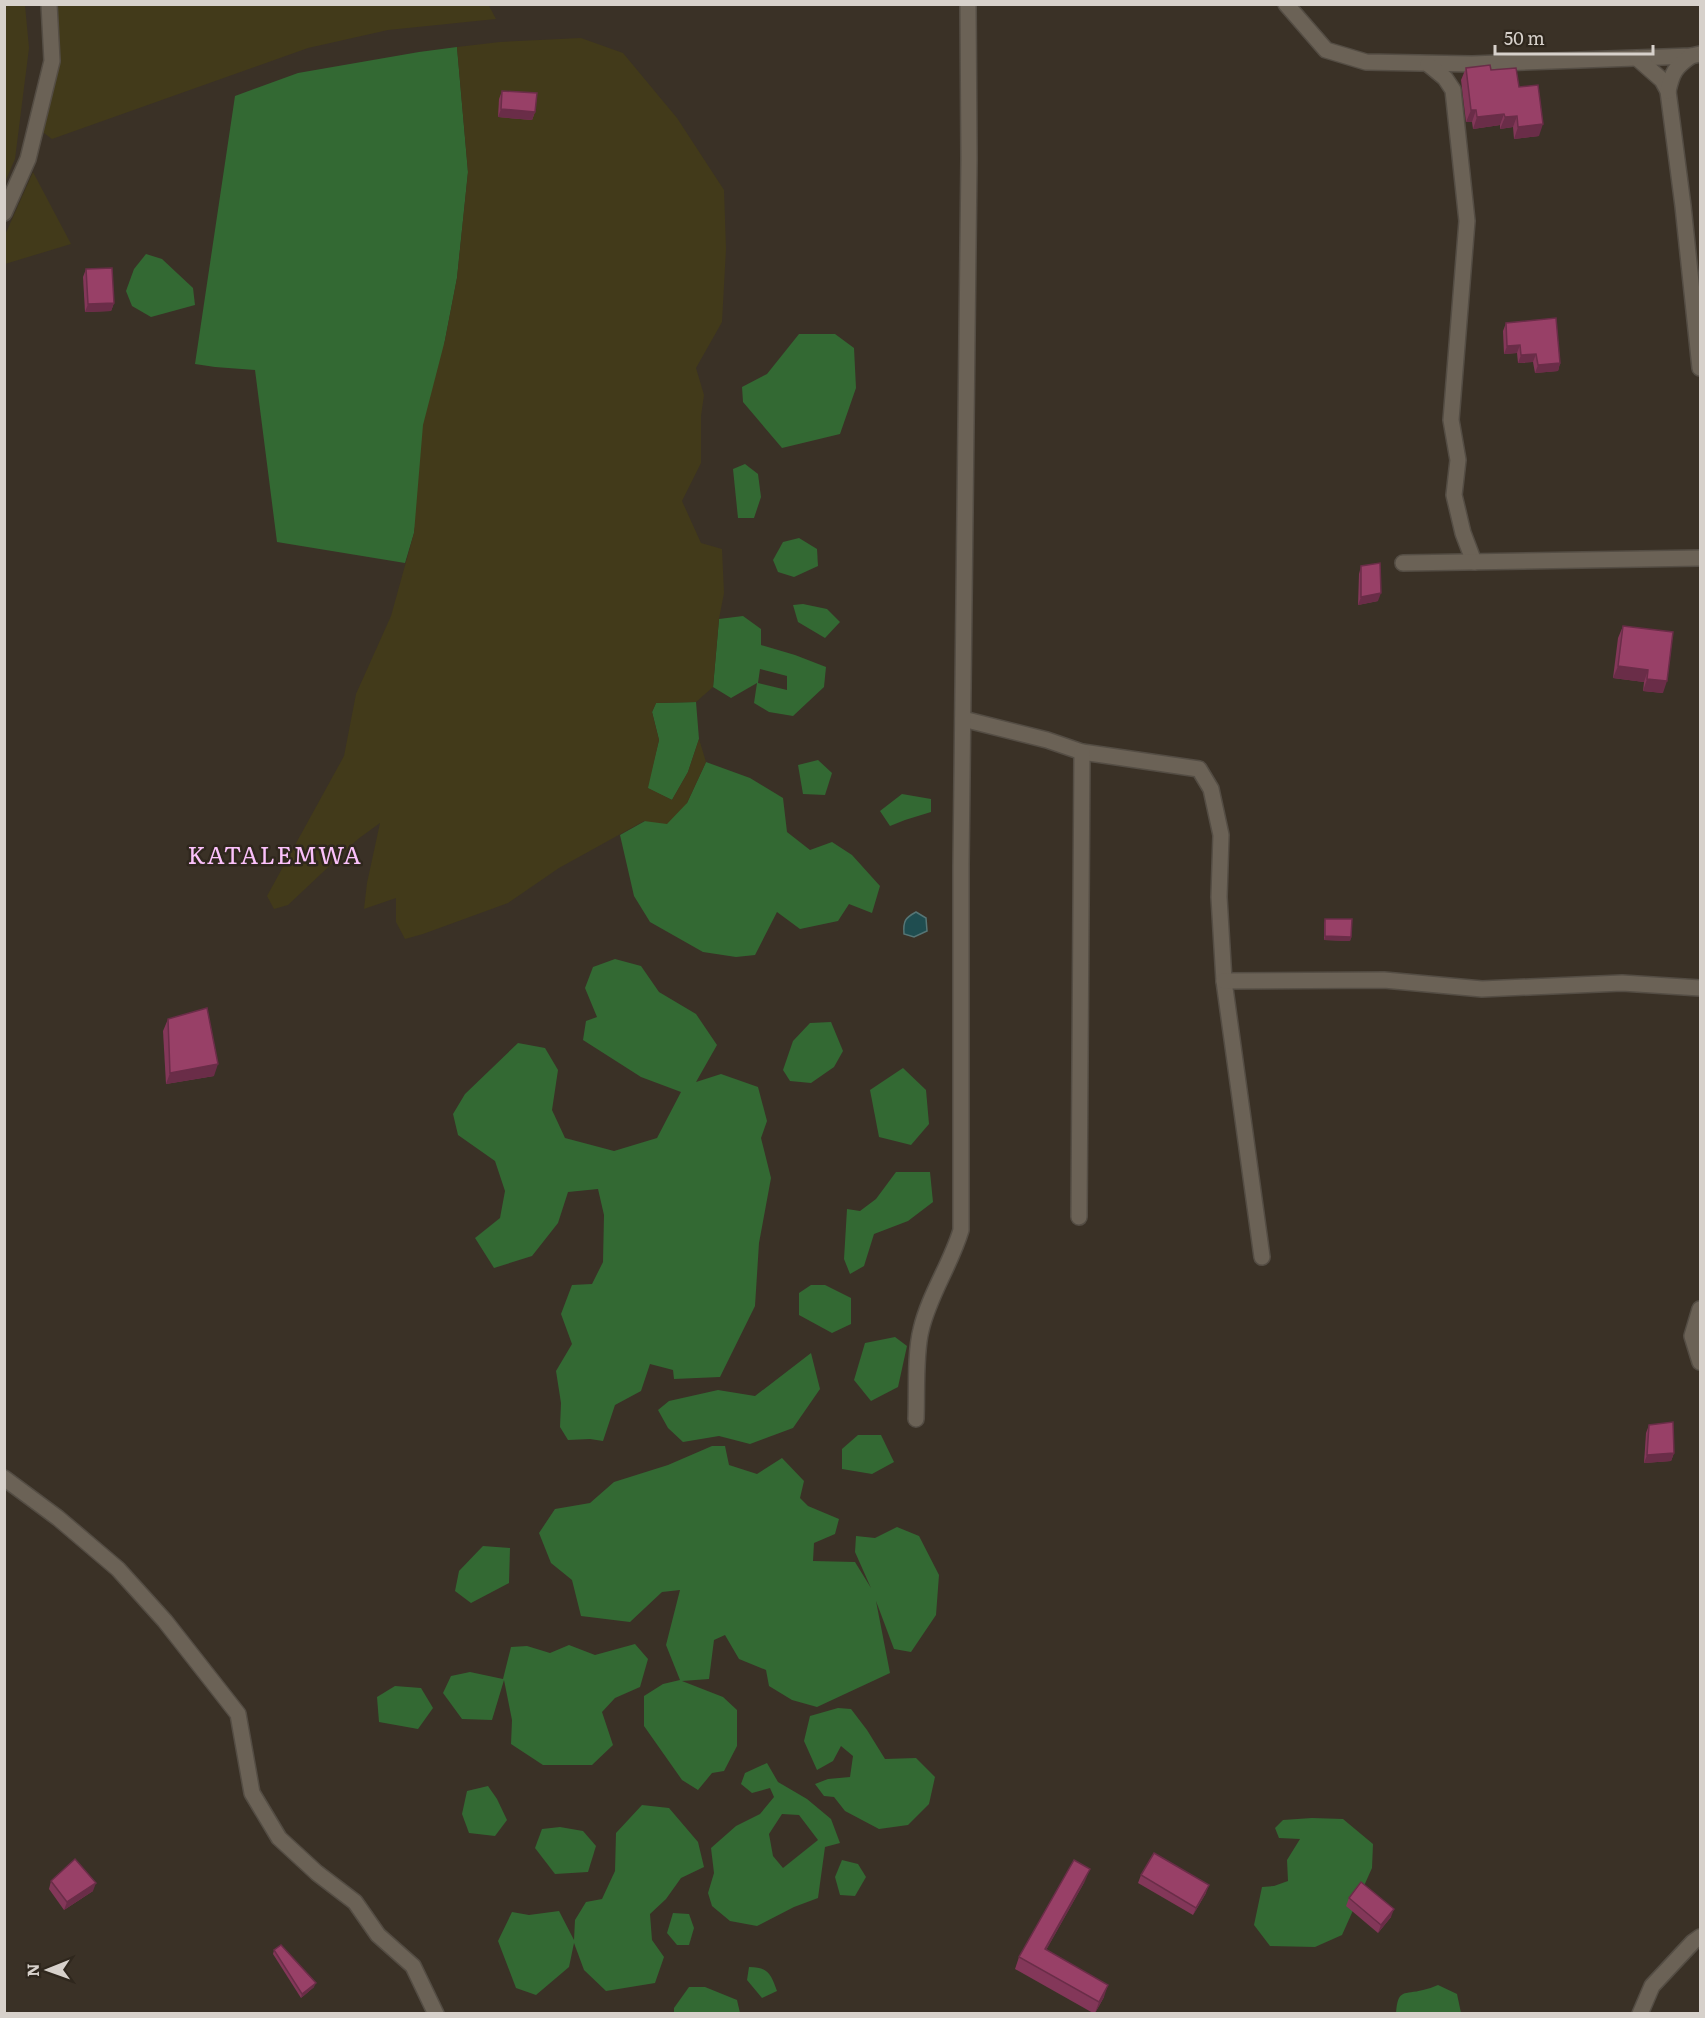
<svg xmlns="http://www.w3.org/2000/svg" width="1705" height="2018" font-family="Literata,serif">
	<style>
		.green { fill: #336933; fill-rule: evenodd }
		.sand { fill: #423a1a }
		.water { fill: #1f4d50; stroke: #567575; stroke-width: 1.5 }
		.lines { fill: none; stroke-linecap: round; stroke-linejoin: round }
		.minor-casing { stroke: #544d44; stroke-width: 18 }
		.minor { stroke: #6b6256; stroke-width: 15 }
		.wall { fill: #833759 }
		.shaded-wall { fill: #6a2d48 }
		.building { fill: #984067; stroke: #6a2d48; stroke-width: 1.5 }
		.labels { text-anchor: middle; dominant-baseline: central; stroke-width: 5; stroke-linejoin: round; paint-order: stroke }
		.quarter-label { font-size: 24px; letter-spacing: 1.5px; fill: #fbc1fb; stroke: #2f271d }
	</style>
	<rect width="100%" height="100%" fill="#3a3126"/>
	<g class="green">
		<path d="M457,47L468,172L457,278L445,340L414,533L405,563L277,542L255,370L215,367L195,364L235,96L298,73L419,52Z"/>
		<path d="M146,254L162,259L193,288L195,305L151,317L132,306L126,291L134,269Z"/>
		<path d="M799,334H835L854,348L856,388L840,434L782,448L743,402L742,387L767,374Z"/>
		<path d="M745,464L758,474L761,497L754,518H738L733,469Z"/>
		<path d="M799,538L817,549L818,566L794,577L778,572L773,560L783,542Z"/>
		<path d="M803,604L827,609L840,622L825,638L798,622L793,605Z"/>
		<path d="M743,616L761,629V645L795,655L826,667L824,687L793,716L769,712L754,703L757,683L731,698L713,687L719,619ZM760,669L787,676V690L758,683Z"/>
		<path d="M696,702L699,739L688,772L672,800L647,788L659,740L652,712L656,703Z"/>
		<path d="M818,760L832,773L825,795L803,794L798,765Z"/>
		<path d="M706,762L750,778L783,798L787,832L810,850L832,842L852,855L880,886L872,913L849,904L838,921L800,929L777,912L755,955L736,957L703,952L650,922L634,896L620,835L645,821L687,803Z"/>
		<path d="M902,794L931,799V812L905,820L890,826L880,811Z"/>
		<path d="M615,959L641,966L659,992L696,1014L717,1045L696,1082L721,1074L758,1087L767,1121L761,1138L771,1178L759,1243L755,1306L720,1377L674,1379L673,1370L650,1364L641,1391L615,1405L603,1441L590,1439L568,1440L560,1427L561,1403L556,1371L572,1344L561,1314L572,1285L592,1284L603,1262L604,1215L598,1189L568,1192L558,1223L532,1256L494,1268L475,1238L500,1218L505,1191L495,1161L458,1135L453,1114L465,1094L518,1043L545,1048L558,1070L552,1110L565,1138L614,1151L657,1138L681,1092L641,1077L583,1040L586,1021L597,1017L585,988L593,967Z"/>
		<path d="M831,1022L843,1051L834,1067L811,1083L790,1081L783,1070L793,1041L810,1023Z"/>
		<path d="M903,1068L926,1090L929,1124L911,1145L879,1137L870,1090Z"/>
		<path d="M896,1172H930L933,1202L908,1221L874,1234L864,1266L850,1274L844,1259L847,1209L860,1211L876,1199Z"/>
		<path d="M811,1285H825L851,1298V1324L832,1333L799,1315V1293Z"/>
		<path d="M895,1337L907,1346L898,1387L871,1401L854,1380L865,1343Z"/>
		<path d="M811,1353L820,1389L793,1428L750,1444L719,1436L683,1442L668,1428L658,1410L669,1401L718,1390L755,1396Z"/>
		<path d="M858,1435H881L894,1462L872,1474L842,1469V1449Z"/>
		<path d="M712,1446H725L729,1465L757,1474L782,1458L804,1481L800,1498L808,1506L839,1519L835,1534L814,1543L813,1561L855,1562L871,1588L855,1552L856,1536L875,1538L897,1527L919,1536L939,1575L936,1615L911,1652L894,1649L876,1601L890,1673L817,1707L792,1700L769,1686L766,1670L739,1659L725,1635L714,1640L709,1679L682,1681L723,1697L737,1710V1746L724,1771L712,1773L698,1790L682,1780L644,1726V1696L663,1684L680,1680L666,1645L680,1590L662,1592L630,1622L581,1616L572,1580L551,1563L539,1533L555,1509L590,1503L614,1482L668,1465Z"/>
		<path d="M483,1546L510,1548L509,1583L471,1603L455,1591L459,1571Z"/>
		<path d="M635,1644L648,1659L640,1687L615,1698L602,1712L613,1745L592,1765H543L511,1744L512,1720L504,1680L492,1720L462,1719L443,1693L451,1676L470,1672L503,1679L511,1647L527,1646L550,1653L569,1645L595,1655Z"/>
		<path d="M395,1686L421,1688L433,1708L418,1729L379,1722L377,1697Z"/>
		<path d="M838,1708L851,1709L867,1730L885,1759L916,1758L935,1777L929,1804L908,1825L879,1829L845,1811L834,1797L824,1796L815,1784L828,1779L850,1777L853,1756L841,1746L833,1761L817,1770L804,1741L810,1716Z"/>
		<path d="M767,1763L778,1782L807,1799L831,1819L840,1843L825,1847L818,1898L794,1907L757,1926L730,1921L712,1906L708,1893L714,1873L711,1848L736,1826L760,1814L774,1797L770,1788L752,1793L741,1784L745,1773ZM782,1814L799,1815L818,1840L783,1868L773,1856L769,1834Z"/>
		<path d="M488,1786L497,1799L507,1820L495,1836L469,1833L462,1814L467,1791Z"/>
		<path d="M642,1805L669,1808L698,1842L704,1867L681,1878L666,1899L650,1914L652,1940L664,1957L655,1983L606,1991L584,1970L574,1943L569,1967L536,1995L516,1988L498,1941L512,1912L529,1915L559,1911L574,1940L575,1920L586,1902L602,1899L615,1871L616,1833Z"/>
		<path d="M1312,1818L1343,1819L1373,1844L1372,1868L1342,1935L1315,1947L1270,1946L1254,1925L1262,1887L1274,1886L1288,1881L1287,1860L1300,1839L1279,1838L1275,1828L1283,1820Z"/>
		<path d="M560,1827L583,1831L596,1846L588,1872L555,1874L535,1848L542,1829Z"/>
		<path d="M842,1860L858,1864L866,1877L855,1896L840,1895L835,1877Z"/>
		<path d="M673,1913L689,1914L694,1928L689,1945H677L667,1933Z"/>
		<path d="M749,1967C769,1967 771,1975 777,1991L762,1998L747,1980Z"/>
		<path d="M1438,1985L1457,1994L1461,2013H1396C1398,1988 1404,1995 1423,1990C1428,1989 1433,1987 1438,1985Z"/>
		<path d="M689,1987H705L737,2000L740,2013H674V2008Z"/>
	</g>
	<g class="sand">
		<path d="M5,4L25,5L29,48L15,159L5,182Z"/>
		<path d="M488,4L496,19L388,30L308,48L52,139L40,130L49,44L42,5Z"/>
		<path d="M581,38L623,53L677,118L724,190L726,249L722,322L696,368L704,395L701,416V463L682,501L701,543L722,549L724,593L719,619L713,687L696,702L656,703L652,712L659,740L648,788L672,800L688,772L699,739L706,762L687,803L667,824L644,821L559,868L508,903L423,934L405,939L396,922V898L364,909L367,883L380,823L358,839L288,905L274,909L267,896L344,756L356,694L391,616L414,533L423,425L445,340L457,278L468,172L457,47L500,42Z"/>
		<path d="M33,172L71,244L5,264V235Z"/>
	</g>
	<path class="water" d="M916,912L926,918L927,931L914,937L904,934C903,921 905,918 916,912Z"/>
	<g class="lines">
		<g class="minor-casing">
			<g id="minor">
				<path d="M1286,4L1326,50L1366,62L1472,64L1691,56L1700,54"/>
				<path d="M1637,58L1662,80L1668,91L1683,206L1700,368"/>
				<path d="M1428,64L1445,78L1453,90L1467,221L1451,420L1458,460L1454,495L1463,533L1474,562"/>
				<path d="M1668,91C1672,73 1675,67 1691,56"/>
				<path d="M4,213L28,159L52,61L49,4"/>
				<path d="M1403,563L1700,558"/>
				<path d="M963,719L1047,740L1082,752L1199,769L1211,789L1221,835L1219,897L1224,981L1262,1257"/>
				<path d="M1224,981L1384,980L1482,989L1622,983L1700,988"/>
				<path d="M1079,1217L1082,752"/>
				<path d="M1700,1309L1692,1336L1700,1362"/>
				<path d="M916,1419C917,1394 915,1353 921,1330C929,1295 951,1264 961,1230V866L969,159L968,4"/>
				<path d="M4,1478L58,1518L118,1569L165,1621L238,1714L252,1793L279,1838L317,1873L355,1902L378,1935L413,1966L436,2014"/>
				<path d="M1640,2014L1652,1986L1693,1942L1700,1937"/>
			</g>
		</g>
		<use href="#minor" class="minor"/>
	</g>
	<g class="wall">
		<path d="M1466,68L1491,70L1519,87L1539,136L1514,139L1513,127L1500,129V125L1473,129L1472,122H1466L1461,80Z"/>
		<path d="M502,91L535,112L532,120L498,117L499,99Z"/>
		<path d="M86,269L114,303L111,311L85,312L83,277Z"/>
		<path d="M1506,323L1560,363L1558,371L1535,373L1533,362L1518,363L1517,353L1504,354L1503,331Z"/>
		<path d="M1361,566L1378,601L1358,605L1359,574Z"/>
		<path d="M1623,626L1663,693L1643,691L1644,682L1613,678L1618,638Z"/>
		<path d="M1325,919L1351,937L1350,941L1324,940V923Z"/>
		<path d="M168,1019L214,1076L166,1084L163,1031Z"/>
		<path d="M1649,1425L1674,1453L1671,1461L1644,1463L1646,1433Z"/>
		<path d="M1141,1875L1206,1893L1193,1915L1138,1883Z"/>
		<path d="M51,1881L93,1891L64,1910L49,1889Z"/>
		<path d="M1085,1881L1046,1950L1104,1997L1095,2013H1093L1015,1969L1019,1957Z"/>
		<path d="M1349,1898L1391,1917L1378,1933L1346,1906Z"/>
		<path d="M274,1950L314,1987L301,1998L273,1954Z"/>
	</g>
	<g class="shaded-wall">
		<path d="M501,109L535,112L532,120L498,117Z"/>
		<path d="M1471,110H1476L1472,122H1466Z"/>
		<path d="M1504,114L1500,125L1473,129L1477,117Z"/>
		<path d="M1517,116L1513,127L1500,129L1505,117Z"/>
		<path d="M1543,124L1539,136L1514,139L1518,127Z"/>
		<path d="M114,303L111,311L85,312L88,304Z"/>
		<path d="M1520,345L1517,353L1504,354L1507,346Z"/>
		<path d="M1536,354L1533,362L1518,363L1521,355Z"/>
		<path d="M1560,363L1558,371L1535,373L1538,365Z"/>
		<path d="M1381,593L1378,601L1358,605L1361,597Z"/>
		<path d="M1618,666L1648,670L1644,682L1613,678Z"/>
		<path d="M1647,679L1667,681L1663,693L1643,691Z"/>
		<path d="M1325,936L1351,937L1350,941L1324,940Z"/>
		<path d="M218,1064L214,1076L166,1084L170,1073Z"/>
		<path d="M1674,1453L1671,1461L1644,1463L1647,1455Z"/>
		<path d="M1090,1869L1085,1881L1040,1961L1045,1949Z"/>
		<path d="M96,1883L93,1891L64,1910L67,1902Z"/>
		<path d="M1209,1885L1206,1893L1193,1915L1196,1908Z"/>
		<path d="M1394,1909L1391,1917L1378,1933L1381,1925Z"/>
		<path d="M316,1983L314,1987L301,1998L302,1994Z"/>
		<path d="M1108,1985L1104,1997L1095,2013L1099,2002Z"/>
	</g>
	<g class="building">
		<path d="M1490,65L1491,70L1516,68L1519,87L1538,85L1543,124L1518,127L1517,116L1505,117L1504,114L1477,117L1476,110H1471L1466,68Z"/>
		<path d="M502,91L537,93L535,112L501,109Z"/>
		<path d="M112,268L114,303L88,304L86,269Z"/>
		<path d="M1556,318L1560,363L1538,365L1536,354L1521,355L1520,345L1507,346L1506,323Z"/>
		<path d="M1380,563L1381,593L1361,597V566Z"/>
		<path d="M1623,626L1673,632L1667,681L1647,679L1648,670L1618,666Z"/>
		<path d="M1325,919H1352L1351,937L1325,936Z"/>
		<path d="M207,1008L218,1064L170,1073L168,1019Z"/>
		<path d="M1673,1422L1674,1453L1647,1455L1649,1425Z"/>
		<path d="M1154,1853L1209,1885L1196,1908L1141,1875Z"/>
		<path d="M75,1859L96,1883L67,1902L51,1881Z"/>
		<path d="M1074,1860L1090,1869L1045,1949L1108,1985L1099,2002L1019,1957Z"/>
		<path d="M1361,1882L1394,1909L1381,1925L1349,1898Z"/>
		<path d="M281,1945L316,1983L302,1994L274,1950Z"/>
	</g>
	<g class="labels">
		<g class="quarter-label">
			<text x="275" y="853">KATALEMWA</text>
		</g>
	</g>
	<rect width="1705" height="2018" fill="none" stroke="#d7d1cb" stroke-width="12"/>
	<g transform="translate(48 1970) rotate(269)" stroke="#2f271d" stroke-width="4.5" paint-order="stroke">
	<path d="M0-4.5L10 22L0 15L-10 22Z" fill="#d7d1cb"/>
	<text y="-9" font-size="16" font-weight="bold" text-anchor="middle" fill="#d7d1cb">N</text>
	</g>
	<path d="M1495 45v9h158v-9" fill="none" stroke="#d7d1cb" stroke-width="3"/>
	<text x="1504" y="45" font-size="18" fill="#d7d1cb" stroke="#2f271d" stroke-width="4.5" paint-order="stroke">50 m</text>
</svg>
